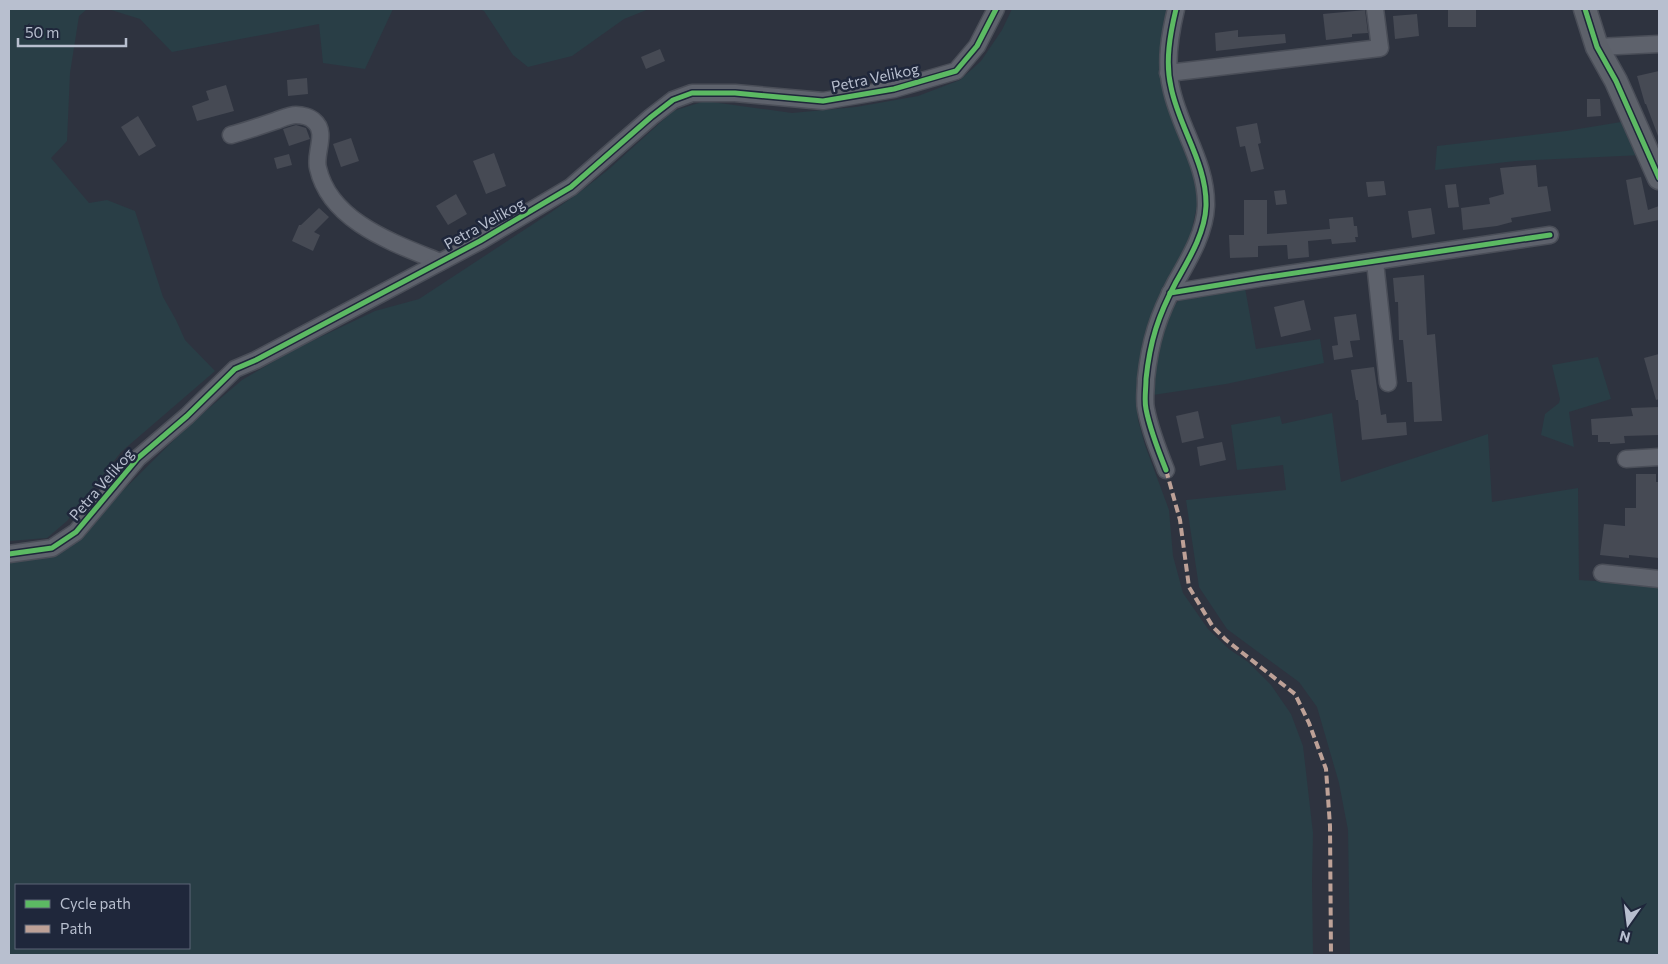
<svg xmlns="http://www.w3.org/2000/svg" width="1668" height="964" font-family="Commissioner,sans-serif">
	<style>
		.green { fill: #293e46; fill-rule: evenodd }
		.building { fill: #464a54 }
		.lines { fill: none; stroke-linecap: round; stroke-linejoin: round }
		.street-casing { stroke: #4a4e58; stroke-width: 19 }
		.secondary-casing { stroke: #4a4e58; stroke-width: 25 }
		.street { stroke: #5e626c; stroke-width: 16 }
		.secondary { stroke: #5d616a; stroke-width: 22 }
		.quiet { stroke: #bda197; stroke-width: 4; stroke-dasharray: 8 4; stroke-linecap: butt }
		.cycleway-casing { stroke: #1f273b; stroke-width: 8 }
		.cycleway { stroke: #5cba63; stroke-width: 5 }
		.labels { text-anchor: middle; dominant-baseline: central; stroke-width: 5; stroke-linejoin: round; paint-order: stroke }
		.street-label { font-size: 15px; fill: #b8bfcf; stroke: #1f273b }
	</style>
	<rect width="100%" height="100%" fill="#2e333f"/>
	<g class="green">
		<path d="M9,9H87L79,16L70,73L67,141L51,158L89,203L107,200L135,211L163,297L176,320L185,340L215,371L121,452L67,521L47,538L9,541Z"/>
		<path d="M108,9H393L365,69L323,63L319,24L172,52L140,19Z"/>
		<path d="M479,9H649L624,19L572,56L528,67L513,55L484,11Z"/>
		<path d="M1012,9H1168L1159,54L1163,77L1195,176L1198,201L1190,238L1156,303L1142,347L1136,391L1138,420L1145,445L1169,510L1173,556L1183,593L1208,629L1229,649L1248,662L1271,685L1291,714L1303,746L1313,833L1312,881L1313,955H9V561L77,536L188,426L242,380L291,351L375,311L419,299L550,213L580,192L609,169L673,111L705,101L792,113L856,107L918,96L960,80L981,61L1002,30ZM16,885H189V948H16Z"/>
		<path d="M1627,121L1643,155L1516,161L1435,170L1437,146L1566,131Z"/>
		<path d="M1245,288L1256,349L1320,339L1324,363L1226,384L1153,395L1154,348L1175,304L1182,298Z"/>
		<path d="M1598,357L1611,399L1569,412L1574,447L1541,435L1545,414L1559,403L1560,399L1552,365Z"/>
		<path d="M1332,413L1341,482L1488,434L1492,502L1578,488L1579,580L1659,585V955H1350L1348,830L1339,783L1317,707L1299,682L1227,629L1199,587L1186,500L1286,490L1283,465L1237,470L1231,425L1280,416L1282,424Z"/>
	</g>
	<g class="building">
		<rect x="1448" y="9" width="28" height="18"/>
		<path d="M1365,10L1368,33L1352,34V37L1326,40L1323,14Z"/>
		<path d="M1417,14L1419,36L1395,39L1393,16Z"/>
		<path d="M1238,30V37L1285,34L1286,43L1216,51L1215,33Z"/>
		<path d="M660,49L665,61L646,69L641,57Z"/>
		<path d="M1659,71V136H1658L1646,104H1645L1637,76Z"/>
		<path d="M307,78L308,94L288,96L287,80Z"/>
		<path d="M226,85L234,111L197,121L192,106L209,100L206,91Z"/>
		<path d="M1587,99H1600L1601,116L1587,117Z"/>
		<path d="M138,116L156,146L139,156L121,127Z"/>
		<path d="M1257,123L1261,143L1258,144L1264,169L1251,172L1245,146L1240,147L1236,127Z"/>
		<path d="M296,125L306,128L310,139L289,146L283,129Z"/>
		<path d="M351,138L359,161L341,167L333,144Z"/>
		<path d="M494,153L506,186L486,194L473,161Z"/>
		<path d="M289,154L292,165L277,169L274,158Z"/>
		<path d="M1536,165L1538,187L1547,186L1551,211L1511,218L1512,222L1497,226L1463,230L1461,208L1490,204L1489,198L1504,194L1500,168Z"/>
		<path d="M1641,177L1648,210L1659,206V220L1634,225L1626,180Z"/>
		<path d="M1384,181L1386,195L1368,197L1366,182Z"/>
		<path d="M1456,184L1459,207L1448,208L1445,185Z"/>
		<path d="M1285,190L1287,204L1276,205L1274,191Z"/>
		<path d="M456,194L467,214L448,225L436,206Z"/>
		<path d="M1244,200H1267V234L1330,229L1329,219L1353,217L1354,226H1357L1358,237H1355L1356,242L1332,244L1331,239L1308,241L1309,257L1288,259L1287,245L1258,246V257L1230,258L1229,235H1244Z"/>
		<path d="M319,208L329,217L314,232L320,235L313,251L292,241L299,225H301Z"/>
		<path d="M1431,208L1435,234L1412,238L1408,211Z"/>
		<path d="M1424,275L1427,335L1435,334L1442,421L1414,422L1412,382H1407L1403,340H1399L1398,302H1395L1393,278Z"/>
		<path d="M1304,300L1311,330L1281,337L1274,307Z"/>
		<path d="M1356,314L1360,340L1350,341L1353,357L1334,360L1332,346L1338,345L1334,317Z"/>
		<path d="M1659,354V399L1656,400L1644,358Z"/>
		<path d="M1374,367L1381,415L1386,414L1387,423L1406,422L1407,435L1362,440L1358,400H1356L1351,370Z"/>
		<path d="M1659,407V435L1624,436L1625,443L1610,444V442H1598V435H1592L1591,419L1633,416L1631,408Z"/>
		<path d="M1198,411L1204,438L1182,443L1176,416Z"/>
		<path d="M1222,442L1226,460L1200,466L1197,447Z"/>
		<path d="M1636,474H1656V482H1659V558L1629,555V558L1600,555L1604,524L1625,526V508H1636Z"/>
	</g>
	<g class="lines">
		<g class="street-casing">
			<g id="street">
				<path d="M1597,47L1659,44"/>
				<path d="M1168,73L1380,48L1375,9"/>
				<path d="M231,135C246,131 260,126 275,121C281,119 289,115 296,115C302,115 310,117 314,121C328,132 314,154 318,168C330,222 394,243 440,262"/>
				<path d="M1375,262L1388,383"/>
				<path d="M1170,293L1261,278L1550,235"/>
				<path d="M1626,459L1659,457"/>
				<path d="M1166,470C1158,450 1150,430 1146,409C1144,400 1146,389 1146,379C1150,341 1158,316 1176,282C1189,259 1205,233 1206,206C1207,163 1179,128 1171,87C1165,62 1170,34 1176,9"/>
				<path d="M9,554L52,548L76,532L138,458L187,416L235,369L256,360L480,241L571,187L651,117L673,100L692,93H735L823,101L894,89L956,71L977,46L996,9"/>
				<path d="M1602,573L1659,579"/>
			</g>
		</g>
		<g class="secondary-casing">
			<path id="secondary" d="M1585,9L1597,47L1616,81L1659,178"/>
		</g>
		<use href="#street" class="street"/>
		<use href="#secondary" class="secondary"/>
		<path class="quiet" d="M1166,470L1180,520L1189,587L1213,627L1226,640L1295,694L1309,723L1326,769L1330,826L1331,955"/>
		<g class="cycleway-casing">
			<g id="cycleway">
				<path d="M1585,9L1597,47L1616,81L1659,178"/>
				<path d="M1170,293L1261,278L1550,235"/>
				<path d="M1166,470C1158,450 1150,430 1146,409C1144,400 1146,389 1146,379C1150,341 1158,316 1176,282C1189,259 1205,233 1206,206C1207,163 1179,128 1171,87C1165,62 1170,34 1176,9"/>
				<path d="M9,554L52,548L76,532L138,458L187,416L235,369L256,360L480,241L571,187L651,117L673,100L692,93H735L823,101L894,89L956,71L977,46L996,9"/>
			</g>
		</g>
		<use href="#cycleway" class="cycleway"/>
	</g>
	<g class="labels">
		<g class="street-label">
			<text transform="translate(875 77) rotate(-12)">Petra Velikog</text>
			<text transform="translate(484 223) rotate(-29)">Petra Velikog</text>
			<text transform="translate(101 484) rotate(-49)">Petra Velikog</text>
		</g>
	</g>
	<rect width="1668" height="964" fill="none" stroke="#b8bfcf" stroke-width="20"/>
	<rect x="15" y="884" width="175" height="65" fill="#1f273b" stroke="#5c6476"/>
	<rect x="25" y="900" width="25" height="8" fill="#5cba63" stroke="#5c6476"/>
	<text x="60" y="909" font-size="15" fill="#b8bfcf">Cycle path</text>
	<rect x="25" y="925" width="25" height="8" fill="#bda197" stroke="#5c6476"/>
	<text x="60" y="934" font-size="15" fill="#b8bfcf">Path</text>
	<g transform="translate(1628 924) rotate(194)" stroke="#1f273b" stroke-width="4" paint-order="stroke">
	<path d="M0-4L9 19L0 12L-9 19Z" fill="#b8bfcf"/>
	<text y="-8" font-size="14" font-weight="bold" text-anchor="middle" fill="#b8bfcf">N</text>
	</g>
	<path d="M18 38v8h108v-8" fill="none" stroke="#b8bfcf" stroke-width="2.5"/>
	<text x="25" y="38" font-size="15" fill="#b8bfcf" stroke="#1f273b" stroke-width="4" paint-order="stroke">50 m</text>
</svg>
